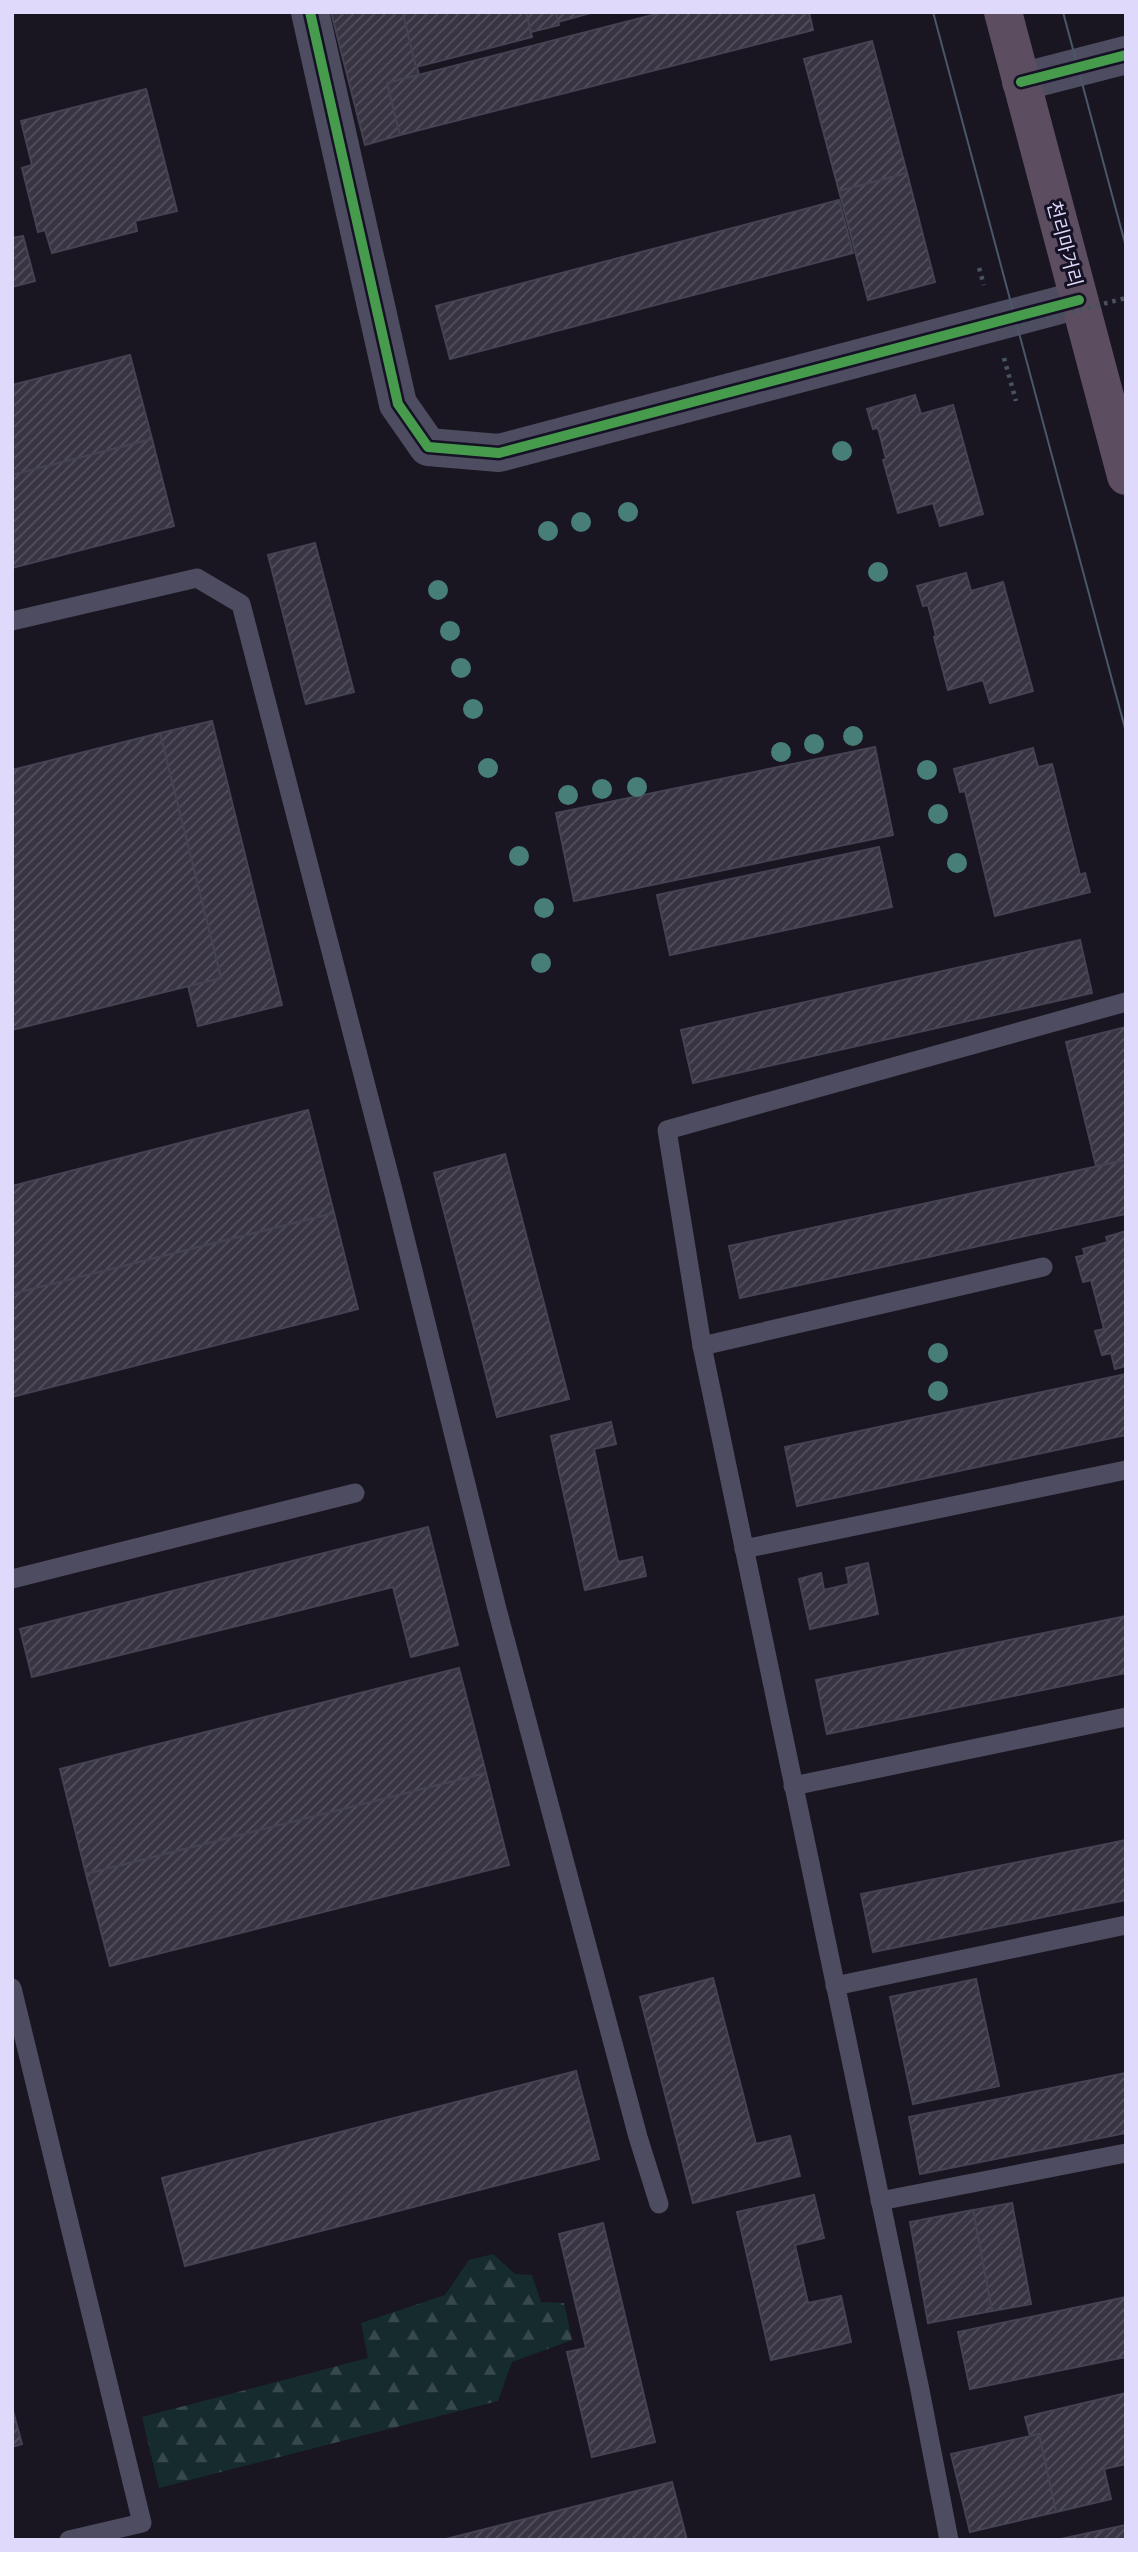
<svg xmlns="http://www.w3.org/2000/svg" width="1138" height="2552" font-family="Signika,'Noto Sans KR',sans-serif">
	<style>
		.forest { fill: url(#forest-firs) }
		.building { fill: url(#building-hatch); stroke: #454253; stroke-width: 2 }
		.lines { fill: none; stroke-linecap: round; stroke-linejoin: round }
		.path { stroke: #49525f; stroke-width: 4.5; stroke-dasharray: 3.5 5; stroke-linecap: butt }
		.lane { stroke: #4e4c60; stroke-width: 19 }
		.street { stroke: #4e4c60; stroke-width: 38 }
		.highway { stroke: #5d4d60; stroke-width: 38 }
		.tram { stroke: #485868; stroke-width: 2 }
		.path-bridge { stroke: #49525f; stroke-width: 4.5; stroke-dasharray: 3.5 5; stroke-linecap: butt }
		.cycleway-casing { stroke: #161225; stroke-width: 15 }
		.cycleway { stroke: #469c4c; stroke-width: 10 }
		.tree { fill: #477e77 }
		.labels { text-anchor: middle; dominant-baseline: central; stroke-width: 6; stroke-linejoin: round; paint-order: stroke }
		.street-label { font-size: 19px; fill: #dfdafb; stroke: #161225 }
	</style>
	<defs>
		<pattern id="forest-firs" width="22" height="20" patternUnits="userSpaceOnUse" patternTransform="scale(1.75)"><rect width="22" height="20" fill="#162b2c"/><path d="M5 1l3.5 6h-7zM16 11l3.5 6h-7z" fill="#37494c"/></pattern>
		<pattern id="building-hatch" width="6" height="6" patternUnits="userSpaceOnUse" patternTransform="scale(1.75)"><rect width="6" height="6" fill="#383442"/><path d="M-1 1l2-2M0 6l6-6M5 7l2-2" fill="none" stroke="#54515e"/></pattern>
	</defs>
	<rect width="100%" height="100%" fill="#191621"/>
	<path class="forest" d="M493,2254L515,2274L532,2275L541,2302L564,2303L572,2340L512,2362L498,2401L159,2488L142,2417L368,2358L361,2323L445,2295L469,2260Z"/>
	<g class="building">
		<path d="M331,12H403L419,75L387,83L400,135L365,145Z"/>
		<path d="M410,12H526L532,37L416,67L403,14Z"/>
		<path d="M526,12H556L559,25L531,32Z"/>
		<path d="M556,12H594L558,22Z"/>
		<path d="M664,12H809L813,30L400,135L387,83Z"/>
		<path d="M872,41L907,173L839,191L804,59Z"/>
		<path d="M146,89L177,211L135,221L137,231L52,253L45,230L38,232L22,168L32,165L21,121Z"/>
		<path d="M907,173L935,282L868,300L839,191Z"/>
		<path d="M839,200L853,253L450,359L436,306Z"/>
		<path d="M23,236L35,281L12,287V238Z"/>
		<path d="M130,355L152,439L12,475V385Z"/>
		<path d="M915,395L921,414L953,405L983,514L940,526L933,503L898,513L883,460L886,459L878,428L873,429L867,409Z"/>
		<path d="M152,439L174,526L12,568V475Z"/>
		<path d="M315,543L354,692L306,704L268,555Z"/>
		<path d="M966,573L971,591L1003,582L1033,691L990,703L983,680L948,690L934,637L936,636L928,605L923,606L917,586Z"/>
		<path d="M212,721L282,1005L198,1026L188,986L221,978L160,733Z"/>
		<path d="M160,733L221,978L12,1030V770Z"/>
		<path d="M875,747L893,835L574,901L556,813Z"/>
		<path d="M1033,748L1038,767L1052,764L1080,875L1085,873L1090,892L995,916L965,791L960,792L954,769Z"/>
		<path d="M879,847L892,907L670,955L657,895Z"/>
		<path d="M1080,940L1092,993L693,1083L681,1030Z"/>
		<path d="M1126,1027V1160L1096,1166L1066,1042Z"/>
		<path d="M308,1110L334,1213L12,1294V1186Z"/>
		<path d="M505,1154L569,1399L497,1417L434,1173Z"/>
		<path d="M1126,1160V1214L740,1298L729,1246Z"/>
		<path d="M334,1213L358,1309L12,1397V1294Z"/>
		<path d="M1126,1231V1366L1115,1369L1111,1353L1102,1355L1095,1331L1104,1329L1091,1280L1083,1282L1076,1257L1085,1255L1083,1249L1108,1242L1106,1237Z"/>
		<path d="M1126,1374V1435L797,1506L785,1447Z"/>
		<path d="M611,1422L616,1444L594,1449L618,1562L642,1557L646,1576L585,1590L551,1436Z"/>
		<path d="M428,1527L458,1645L411,1657L393,1587L32,1677L20,1629Z"/>
		<path d="M868,1563L878,1614L810,1629L799,1579L821,1573L824,1590L849,1584L846,1568Z"/>
		<path d="M1126,1616V1673L827,1734L816,1680Z"/>
		<path d="M459,1668L486,1773L86,1874L60,1769Z"/>
		<path d="M486,1773L509,1865L110,1966L86,1874Z"/>
		<path d="M1126,1840V1900L873,1952L861,1894Z"/>
		<path d="M713,1978L756,2144L790,2136L800,2176L693,2203L640,1997Z"/>
		<path d="M976,1979L999,2086L913,2104L890,1997Z"/>
		<path d="M576,2071L599,2159L185,2266L162,2178Z"/>
		<path d="M1126,2073V2133L920,2174L909,2117Z"/>
		<path d="M814,2195L824,2238L795,2245L808,2303L841,2296L851,2342L771,2360L737,2212Z"/>
		<path d="M1012,2203L1031,2304L992,2311L973,2210Z"/>
		<path d="M973,2210L992,2311L928,2323L910,2222Z"/>
		<path d="M603,2223L655,2442L592,2457L567,2352L586,2348L559,2234Z"/>
		<path d="M1126,2297V2357L970,2389L958,2332Z"/>
		<path d="M1126,2393V2464L1104,2469L1111,2499L1056,2512L1039,2434L1030,2436L1025,2417Z"/>
		<path d="M12,2407L22,2444L12,2447Z"/>
		<path d="M1039,2434L1056,2512L970,2532L951,2454Z"/>
		<path d="M672,2482L687,2540H442Z"/>
		<path d="M1126,2525V2540H1056Z"/>
	</g>
	<g class="lines">
		<g class="path">
			<path d="M979,268L984,285"/>
			<path d="M1004,358L1016,401"/>
		</g>
		<g class="lane">
			<path d="M12,621L197,578L241,604L394,1194L497,1609L638,2137L659,2204"/>
			<path d="M702,1346L1043,1267"/>
			<path d="M744,1549L1126,1470"/>
			<path d="M12,1579L355,1493"/>
			<path d="M793,1786L1126,1717"/>
			<path d="M835,1986L1126,1925"/>
			<path d="M12,1988L142,2523L69,2540"/>
			<path d="M880,2201L1126,2153"/>
			<path d="M949,2540L920,2390L702,1346L667,1130L1126,1002"/>
		</g>
		<g class="street">
			<path d="M310,12L398,404L428,447L499,453L1079,300"/>
			<path d="M1021,82L1126,55"/>
		</g>
		<path class="highway" d="M1003,12L1126,476"/>
		<g class="tram">
			<path d="M933,12L1126,732"/>
			<path d="M1063,12L1126,247"/>
		</g>
		<path class="path-bridge" d="M997,331L1126,298"/>
		<g class="cycleway-casing">
			<g id="cycleway">
				<path d="M310,12L398,404L428,447L499,453L1079,300"/>
				<path d="M1021,82L1126,55"/>
			</g>
		</g>
		<use href="#cycleway" class="cycleway"/>
	</g>
	<g class="tree">
		<circle cx="842" cy="451" r="10"/>
		<circle cx="628" cy="512" r="10"/>
		<circle cx="581" cy="522" r="10"/>
		<circle cx="548" cy="531" r="10"/>
		<circle cx="878" cy="572" r="10"/>
		<circle cx="438" cy="590" r="10"/>
		<circle cx="450" cy="631" r="10"/>
		<circle cx="461" cy="668" r="10"/>
		<circle cx="473" cy="709" r="10"/>
		<circle cx="853" cy="736" r="10"/>
		<circle cx="814" cy="744" r="10"/>
		<circle cx="781" cy="752" r="10"/>
		<circle cx="488" cy="768" r="10"/>
		<circle cx="927" cy="770" r="10"/>
		<circle cx="637" cy="787" r="10"/>
		<circle cx="602" cy="789" r="10"/>
		<circle cx="568" cy="795" r="10"/>
		<circle cx="938" cy="814" r="10"/>
		<circle cx="519" cy="856" r="10"/>
		<circle cx="957" cy="863" r="10"/>
		<circle cx="544" cy="908" r="10"/>
		<circle cx="541" cy="963" r="10"/>
		<circle cx="938" cy="1353" r="10"/>
		<circle cx="938" cy="1391" r="10"/>
	</g>
	<g class="labels">
		<g class="street-label">
			<text transform="translate(1064 244) rotate(75)">천리마거리</text>
		</g>
	</g>
	<rect width="1138" height="2552" fill="none" stroke="#dfdafb" stroke-width="28"/>
</svg>
